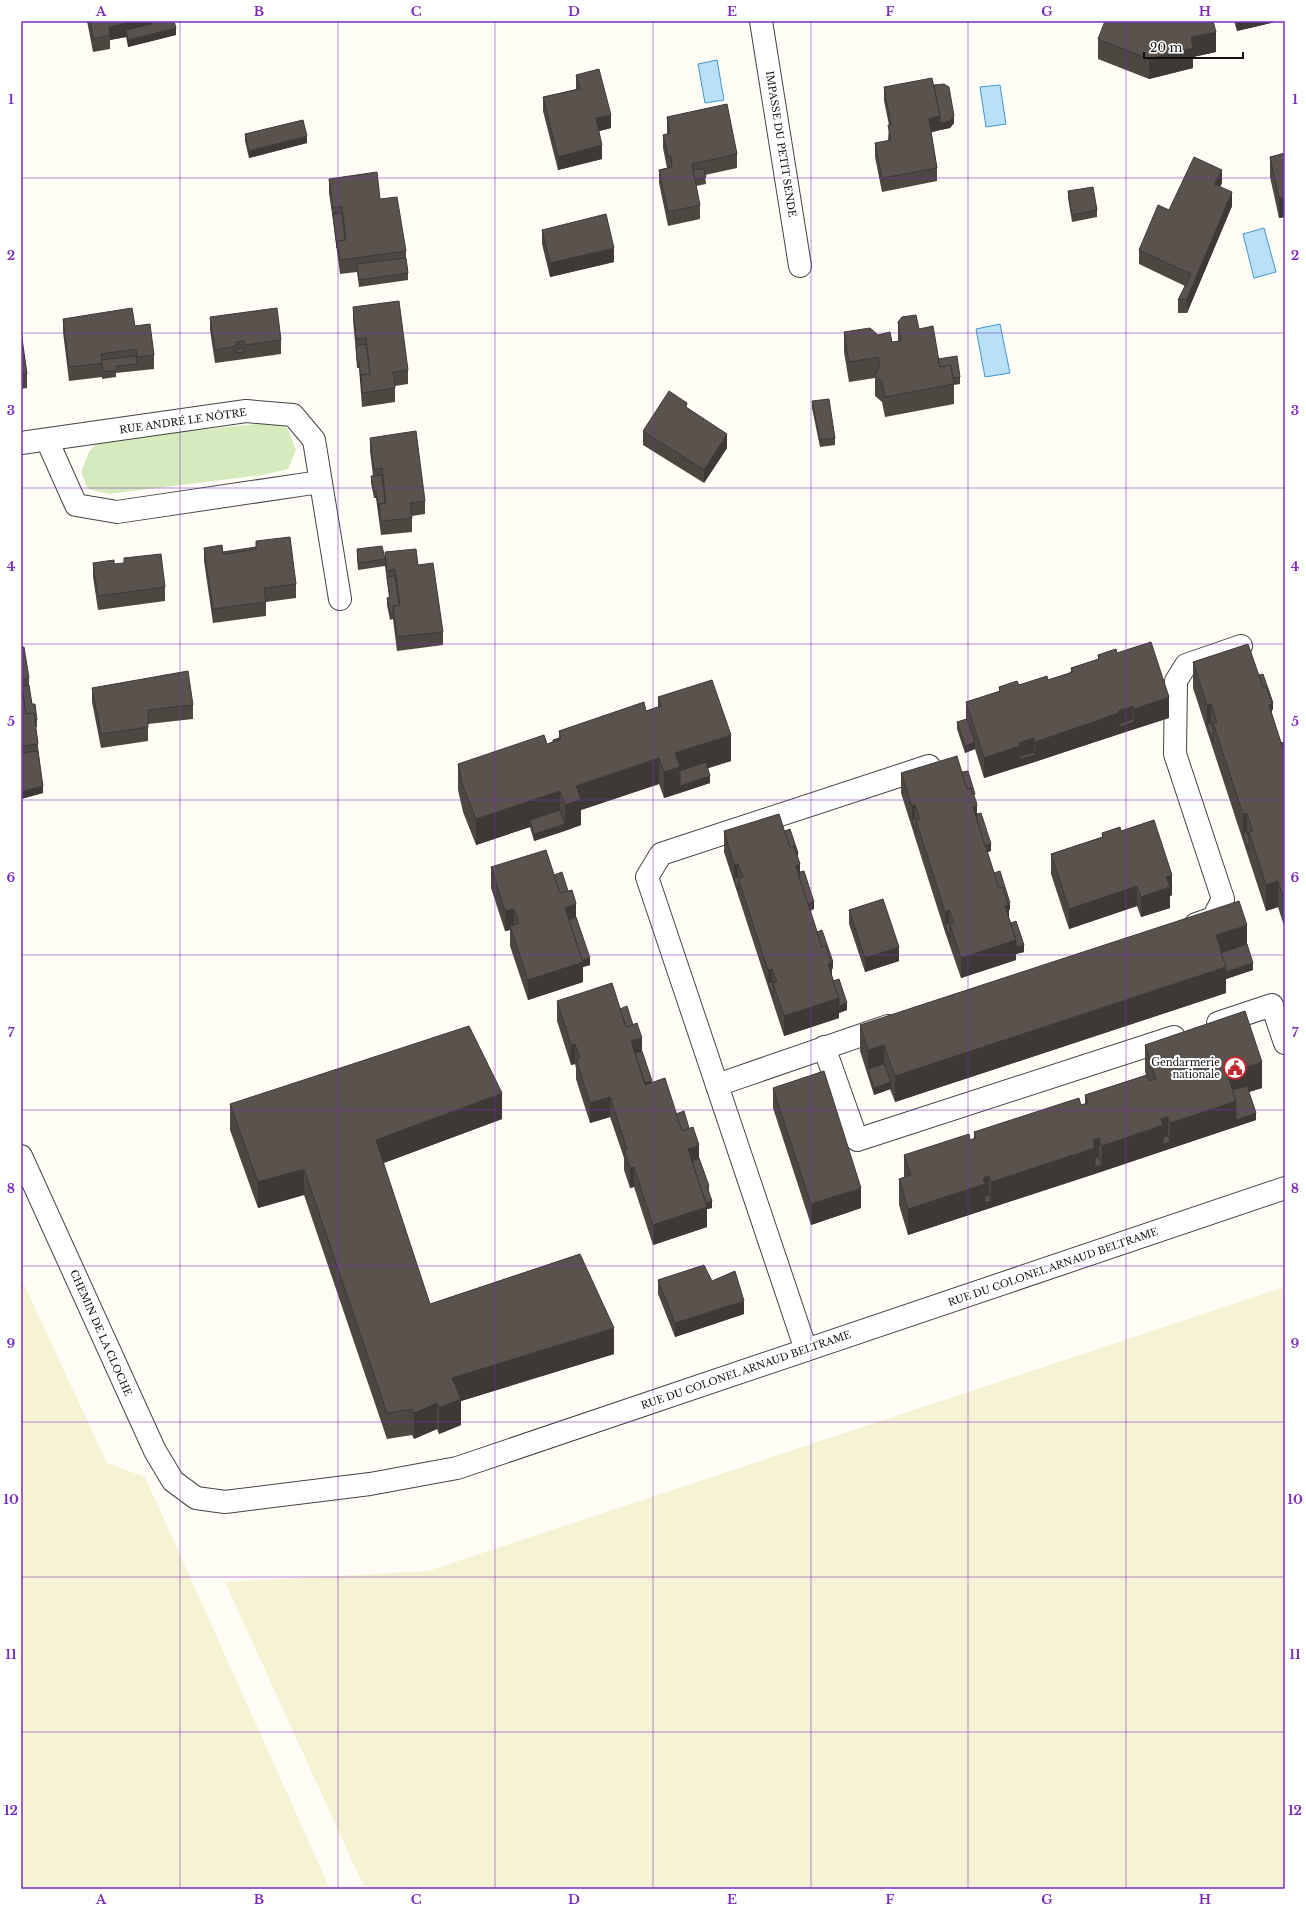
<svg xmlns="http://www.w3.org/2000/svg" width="1306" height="1910" font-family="'Libre Baskerville',serif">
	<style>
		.farmland { fill: #f6f3d4 }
		.green { fill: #d5ebbd }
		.water { fill: #b9e0f7; stroke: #3f96cf }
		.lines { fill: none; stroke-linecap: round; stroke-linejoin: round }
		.minor-casing { stroke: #444; stroke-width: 24 }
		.minor { stroke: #fff; stroke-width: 22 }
		.wall { fill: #4d4742 }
		.shaded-wall { fill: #3f3936 }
		.building { fill: #5a524d; stroke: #3f3936 }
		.grid { fill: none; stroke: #7b2cbf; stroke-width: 1; stroke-opacity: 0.55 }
		.labels { text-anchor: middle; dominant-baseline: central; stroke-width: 4; stroke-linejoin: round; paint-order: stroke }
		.street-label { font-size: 10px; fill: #111; stroke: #fff }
		.poi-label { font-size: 10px; fill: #111; stroke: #fff; text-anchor: end }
		.neatline { fill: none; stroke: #7b2cbf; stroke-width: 1.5 }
		.grid-label { font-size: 13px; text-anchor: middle; font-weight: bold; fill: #7b2cbf }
	</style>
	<rect width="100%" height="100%" fill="#fffdf5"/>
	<g class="farmland">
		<path d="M21,1278L107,1463L145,1477L330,1889H21Z"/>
		<path d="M1285,1287V1889H365L225,1582L428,1571Z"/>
	</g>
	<path class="green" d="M277,422L288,429L296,450L288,469L262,475L109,494L88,489L81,472L89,452L99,440Z"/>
	<g class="water">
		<path d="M717,60L724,100L705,103L698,64Z"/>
		<path d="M1000,85L1006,124L986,127L980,87Z"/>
		<path d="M1264,228L1276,272L1254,278L1243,234Z"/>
		<path d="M1000,324L1010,373L985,377L976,329Z"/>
	</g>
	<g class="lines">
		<g class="minor-casing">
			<g id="minor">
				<path d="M761,21L800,266"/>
				<path d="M47,440L76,505L117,512L320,482"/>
				<path d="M21,443L246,411L293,415L314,440L340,599"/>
				<path d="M1196,924L1213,918L1223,899L1175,754L1176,681L1186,665L1241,646"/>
				<path d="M1218,1023L1272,1005L1285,1043"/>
				<path d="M824,1047L857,1140L1174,1037"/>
				<path d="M717,1085L888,1026"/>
				<path d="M21,1156L155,1451L173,1481L196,1498L225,1502L370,1484L457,1468L1285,1188"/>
				<path d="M806,1350L647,877L661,854L929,766"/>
			</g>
		</g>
		<use href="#minor" class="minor"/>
	</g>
	<g class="wall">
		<path d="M87,21H174L176,35L128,47L126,37L110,40V49L93,52Z"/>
		<path d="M1234,21H1279L1237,31Z"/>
		<path d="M1098,39L1216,52L1193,57V68L1149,79L1098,59Z"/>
		<path d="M576,75L611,128L599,131L602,159L558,170L543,111V97L576,89Z"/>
		<path d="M934,85L954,123L950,128L931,132L937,168V181L882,192L875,157V143L888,141L889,125L884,101V87Z"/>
		<path d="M667,117L737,154V168L705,175L706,184L696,186L700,205V219L668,226L659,183V170L667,168L663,148V135L667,134Z"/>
		<path d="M245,134L307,143L249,158L245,141Z"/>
		<path d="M1285,153V217L1279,218L1270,177V157Z"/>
		<path d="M329,179L380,199L406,251V258L408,273V280L359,287L357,272L340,274L333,221L329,193Z"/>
		<path d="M1222,183L1220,187L1232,206L1187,313H1178V300L1185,286L1139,264V250L1169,210Z"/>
		<path d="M1068,191L1097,210V217L1072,222L1068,198Z"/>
		<path d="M542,230L614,262L550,277L542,244Z"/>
		<path d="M353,307L408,370V384L395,386V402L362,407L359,368H357L356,353L353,320Z"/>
		<path d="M210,317L281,340V354L215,363L210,330Z"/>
		<path d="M63,319L135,326L154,355V369L116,373V377L102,379V377L69,381L63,332Z"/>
		<path d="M898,322L919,329L938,359L960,377V384L954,385V404L885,417L882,402L875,396V378L849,382L844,352V332L878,335L892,342L898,341Z"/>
		<path d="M21,331L27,374V388L21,389Z"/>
		<path d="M812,401L835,438V445L820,447L812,408Z"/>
		<path d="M687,408L727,448L704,483L643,445V431Z"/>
		<path d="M370,438L425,501V514L412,516V532L381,535L376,498H374L371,483V476H373L370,451Z"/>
		<path d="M256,541L296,584V598L266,602V616L213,623L204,561V548L223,552L256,548Z"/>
		<path d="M357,549L385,559V552L418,565L443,632V645L397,651L393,619L390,620L387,605V598L389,597L385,566L358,570L357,556Z"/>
		<path d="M93,563L114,564L165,587V601L98,610L93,577Z"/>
		<path d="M21,647L29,678V685L32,704L37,720V727H36L43,793L21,799Z"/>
		<path d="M1117,653L1169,718L984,778L975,749L965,753L957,729V722L966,719V702L999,692V687L1019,685L1048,680L1069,673L1071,671V668L1098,659V655Z"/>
		<path d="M1193,662L1259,675L1273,710H1272V716L1281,743L1285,742V929L1278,907L1266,911L1193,688Z"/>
		<path d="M92,688L193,705V719L148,724V741L101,748L92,702Z"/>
		<path d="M658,697L731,761L708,768L710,783L664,798L659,784L581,810V825L534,841L530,827L476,845L463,812L458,790V764L547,744L553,742V740L559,738V731L646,711L658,707Z"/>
		<path d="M962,772L975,800L977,814L991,851L987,852L994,873L1010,910H1009V918L1011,923L1024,952L1016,954V960L961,978L945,932L901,793V773Z"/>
		<path d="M724,831L798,860L800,872L814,909L810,911L817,932L833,968L832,969V976L833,981L847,1010L839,1013V1018L784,1036L724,852Z"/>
		<path d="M1121,831L1172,895L1170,896V908L1141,917L1137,906L1069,929L1051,874V854L1102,837V833Z"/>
		<path d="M491,867L554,875L576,917L590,965L583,967V982L528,1000L510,946V930L505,931L491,888Z"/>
		<path d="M849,910L899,961L865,972L849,924Z"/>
		<path d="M1247,944L1253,970L1226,979V993L895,1102L890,1089L874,1095L860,1051V1025Z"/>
		<path d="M557,1001L620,1009L642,1051L652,1083L676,1114L699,1158L709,1186V1191L712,1208L707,1209V1227L653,1245L634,1187L630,1188L624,1170V1158L610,1117L590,1123L576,1079V1068L575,1064L571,1065L557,1021Z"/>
		<path d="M1145,1045L1262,1088L1249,1092L1256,1120L908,1235L899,1205V1179L904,1177V1155L970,1140L974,1138V1132L1085,1104V1095L1146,1075L1145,1071Z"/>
		<path d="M773,1088L861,1208L811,1225L773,1108Z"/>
		<path d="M230,1104L502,1119L383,1163L430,1304L614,1354L461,1401V1425L439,1434L437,1429L414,1439L412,1435L387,1439L304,1195L258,1208L230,1130Z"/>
		<path d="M658,1280L712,1281L744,1314L675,1337L658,1294Z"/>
	</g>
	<g class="shaded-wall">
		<path d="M135,21H152V31L126,30V37L110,40V35L109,27Z"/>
		<path d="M1237,21H1279L1237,31Z"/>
		<path d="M176,28V35L128,47V40Z"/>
		<path d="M1216,32V52L1193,57V68L1149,79V59L1191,37Z"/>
		<path d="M611,115V128L596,132V118Z"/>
		<path d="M940,116V130L929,133V119Z"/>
		<path d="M954,116V123L950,128L940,130V123Z"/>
		<path d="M307,136V143L249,158V151Z"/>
		<path d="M602,145V159L558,170V157Z"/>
		<path d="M1222,170V183L1214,198V184Z"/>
		<path d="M1232,192V206L1187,313V299Z"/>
		<path d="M1285,197V217L1279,218V198Z"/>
		<path d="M614,248V262L550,277V263Z"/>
		<path d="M727,434V448L704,483V470Z"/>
		<path d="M1169,697V718L1134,729V709Z"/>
		<path d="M1273,703V710H1272V730L1263,706Z"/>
		<path d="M1211,704V730L1207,724V705Z"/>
		<path d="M1133,706V722H1134V729L1035,762V742Z"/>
		<path d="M731,735V761L680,777V793L664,798V772L675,753Z"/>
		<path d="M1034,738V755H1035V762L984,778V758L1019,743Z"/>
		<path d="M975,742V749L965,753V746Z"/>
		<path d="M659,758V784L581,810V825L565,831V805L576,786Z"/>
		<path d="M710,776V783L680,793V786Z"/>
		<path d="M43,786V793L21,799V792Z"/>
		<path d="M560,791V817L530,820V827L476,845V819Z"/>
		<path d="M915,805V825L912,819V806Z"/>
		<path d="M977,806V826L973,807Z"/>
		<path d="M1247,813V839L1243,833V814Z"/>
		<path d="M565,824V831L534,841V834Z"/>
		<path d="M991,844V851L982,854V847Z"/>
		<path d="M798,853V860L788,856Z"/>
		<path d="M738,864V884L734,878V865Z"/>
		<path d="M800,864V884L796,866Z"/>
		<path d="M1172,875V895L1170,896V908L1141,917V897L1166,877Z"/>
		<path d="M1278,881V907L1266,911V885Z"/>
		<path d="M1137,886V906L1069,929V909Z"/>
		<path d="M814,902V909L804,912V906Z"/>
		<path d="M1010,903V910H1009V925L1004,905Z"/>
		<path d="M576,904V924L565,921L560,907Z"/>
		<path d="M514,909V929L510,926V930L505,931V911Z"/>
		<path d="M949,910V930L945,925V912Z"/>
		<path d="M1247,925V951L1218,961L1216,935Z"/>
		<path d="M1016,940L1024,945V952L1016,954V960L961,978V958Z"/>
		<path d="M899,947V961L865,972V958Z"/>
		<path d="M590,958V965L583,967V982L528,1000V980Z"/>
		<path d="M833,962V968L832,969V984L827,963Z"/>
		<path d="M1253,963V970L1226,979V993L895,1102V1076L1226,967Z"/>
		<path d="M772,969V989L768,983V970Z"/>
		<path d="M839,998L847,1003V1010L839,1013V1018L784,1036V1016Z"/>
		<path d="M642,1038V1058L633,1061L626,1040Z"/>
		<path d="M575,1044V1064L571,1065V1045Z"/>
		<path d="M884,1045V1071L868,1069V1050Z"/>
		<path d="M1262,1062V1088L1229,1098L1227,1073Z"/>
		<path d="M652,1081V1087L641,1084Z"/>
		<path d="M891,1082V1089L874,1095V1088Z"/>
		<path d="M502,1093V1119L376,1166V1140Z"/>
		<path d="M610,1097V1117L590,1123V1103Z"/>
		<path d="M1236,1101L1256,1113V1120L1095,1174V1167L1102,1165V1146L1161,1119L1168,1117V1142H1170V1123Z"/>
		<path d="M1099,1138V1164L1095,1165V1174L908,1235V1209L989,1176V1202L991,1201V1182Z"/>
		<path d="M699,1145V1165L690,1168L688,1149Z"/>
		<path d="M634,1167V1187L630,1188V1168Z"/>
		<path d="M304,1169V1195L258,1208V1182Z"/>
		<path d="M861,1188V1208L811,1225V1204Z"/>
		<path d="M712,1201V1208L707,1209V1227L653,1245V1225L702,1204Z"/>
		<path d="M744,1301V1314L675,1337V1323Z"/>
		<path d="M614,1328V1354L461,1401V1425L439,1434V1408L452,1378Z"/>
		<path d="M437,1403V1429L414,1439V1413Z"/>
	</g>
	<g class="building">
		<path d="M90,21H135L109,27L110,35L93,39Z"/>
		<path d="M152,21H174L176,28L128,40L126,30L152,24Z"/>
		<path d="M1105,21H1213L1216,32L1191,37L1193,48L1149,59L1098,39Z"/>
		<path d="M599,69L611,115L596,118L602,145L558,157L543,97L580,89L576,75Z"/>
		<path d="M932,78L940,116L929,119L937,168L882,178L875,143L891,140L888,125H891L884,87Z"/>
		<path d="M944,84L949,87L954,116L950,121L940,123V116L934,85Z"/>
		<path d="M727,104L737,154L692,164L700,205L668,212L659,170L672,167L671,156H668L663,135L670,133L667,117Z"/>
		<path d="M303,120L307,136L249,151L245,134Z"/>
		<path d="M1285,153V197L1279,198L1270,157Z"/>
		<path d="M1194,157L1222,170L1214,184L1232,192L1187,299L1178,300L1191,274L1139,250L1158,205L1169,210Z"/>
		<path d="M704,169L706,177L695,179L693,170Z"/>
		<path d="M377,172L380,199L397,197L406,251L340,260L337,241L346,240L342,206L333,208L329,179Z"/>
		<path d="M1093,187L1097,210L1072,215L1068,191Z"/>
		<path d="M342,213L345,240L337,241V248L333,214Z"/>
		<path d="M606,214L614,248L550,263L542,230Z"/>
		<path d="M406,258L408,273L359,280L357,264Z"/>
		<path d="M399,301L408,370L393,372L395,388L362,393L361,375L370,374L366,338L356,339L353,307Z"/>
		<path d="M132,308L135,326L150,324L154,355L137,357L136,349L101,354L103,363L69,367L63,319Z"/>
		<path d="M277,308L281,340L245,345L244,341L236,342V346L215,350L210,317Z"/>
		<path d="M916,315L919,329L933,326L940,367L951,365L954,384L885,397L882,381L875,375L880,367L878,357L849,362L844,332L870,328L878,335L890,332L892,342L901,341L898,322L902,317Z"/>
		<path d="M21,331L27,374L21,375Z"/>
		<path d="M366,344L370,374L361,375V381L359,361H357L356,346Z"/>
		<path d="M244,348L245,352L236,353V349Z"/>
		<path d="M136,356L137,364L116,366V370L103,372L102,360Z"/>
		<path d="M957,356L960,377L953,378L951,365L940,367L938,359Z"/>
		<path d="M669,391L687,403L686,407L727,434L704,470L643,431Z"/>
		<path d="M829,399L835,438L820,440L812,401Z"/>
		<path d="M416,431L425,501L410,503L412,518L381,521L379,504L386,503L382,468L374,469L370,438Z"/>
		<path d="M382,475L385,503L379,504V511L376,491H374L371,476Z"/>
		<path d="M290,537L296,584L264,588L266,602L213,609L204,548L222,545L223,554L256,549V541Z"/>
		<path d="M382,546L385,559L358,563L357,549Z"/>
		<path d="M256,547V549L223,554V552Z"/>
		<path d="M416,549L418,565L433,563L443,632L397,637L393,606L400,605L395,569L387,571L385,552Z"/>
		<path d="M161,554L165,587L98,596L93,563L114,560V564L124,563V558Z"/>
		<path d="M395,576L399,605L393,606V612L390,613L387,598L390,597L387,577Z"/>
		<path d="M1151,642L1169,697L1134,709L1133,706L1118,711L1119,713L1035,742L1034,738L1019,743L1020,746L984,758L966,702L1000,691L999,687L1017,681L1019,685L1047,676L1048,680L1073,672L1071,668L1099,659L1098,655L1116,649L1117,653Z"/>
		<path d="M1248,644L1263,687L1266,686L1272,704L1269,705L1285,755V903L1278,881L1266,885L1249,832L1253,831L1247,813L1243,814L1213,723L1217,722L1211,704L1207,705L1193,662Z"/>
		<path d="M21,647H24L29,678L21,680L26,714L34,713L38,744L21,746Z"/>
		<path d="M188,671L193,705L148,710V727L101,734L92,688Z"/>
		<path d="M1263,674L1273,703H1272L1266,686L1263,687L1259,675Z"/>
		<path d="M712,680L731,735L675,753L680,767L664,772L659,758L576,786L581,799L565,805L560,791L476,819L463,786L458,764L544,735L547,744L561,739L559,731L644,702L646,711L661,706L658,697Z"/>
		<path d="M29,685L32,704H35L37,720H35L34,713L26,714L22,686Z"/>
		<path d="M967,719L975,742L965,746L957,722Z"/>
		<path d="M1133,719L1134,722L1119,727V724Z"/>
		<path d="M1211,723L1213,729V742L1207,724Z"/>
		<path d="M559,738V740L553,742V740Z"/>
		<path d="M1285,742V755L1281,743Z"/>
		<path d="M38,751L43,786L21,792V753Z"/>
		<path d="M1034,752L1035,755L1020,759V756Z"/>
		<path d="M957,756L967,789L971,788L976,801L977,806L973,807L999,888L1003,887L1009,905L1005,906L1016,940L961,958L950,925L954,923L949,910L945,912L916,820L920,819L915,805L912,806L901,773Z"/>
		<path d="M706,762L710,776L680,786V771Z"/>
		<path d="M968,771L975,794L973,795L971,788L967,789L962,772Z"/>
		<path d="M560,810L565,824L534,834L530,820Z"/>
		<path d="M981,813L991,844L985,846L977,819V814Z"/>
		<path d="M779,814L790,848L794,846L800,864L796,866L822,947L826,945L827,950L832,963L828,964L839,998L784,1016L773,983L777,982L772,969L768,970L738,878L743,877L738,864L734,865L724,831Z"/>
		<path d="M915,818L916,820V833L912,819Z"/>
		<path d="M1154,820L1172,875L1166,877L1170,887L1141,897L1137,886L1069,909L1051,854L1103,837L1102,833L1120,827L1121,831Z"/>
		<path d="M790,829L798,853H796L794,846L790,848L785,831Z"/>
		<path d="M1247,832L1249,839V851L1243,833Z"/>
		<path d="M546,850L560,893L572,890L575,900L576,904L565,908L583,962L528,980L510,926L519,923L514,909L505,911L491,867Z"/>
		<path d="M804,871L814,902L808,904L799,877L800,872Z"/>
		<path d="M1000,871L1010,903L1008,904L1003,887L999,888L994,873Z"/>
		<path d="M562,872L568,891L560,893L554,875Z"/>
		<path d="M738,877L739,878L738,891L734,878Z"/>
		<path d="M883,899L899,947L865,958L849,910Z"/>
		<path d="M1239,901L1247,925L1216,935L1226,967L895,1076L884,1045L868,1050L860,1025Z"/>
		<path d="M576,917L590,958L582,960L569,920Z"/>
		<path d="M1016,921L1024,945L1016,947V940L1011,923Z"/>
		<path d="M949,923L950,925V938L945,925Z"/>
		<path d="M822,930L833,962H831L826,945L822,947L817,932Z"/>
		<path d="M1247,944L1253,963L1226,972V967L1221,953Z"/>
		<path d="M839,979L847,1003L839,1006V998L833,981Z"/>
		<path d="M772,982L773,985V996L768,983Z"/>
		<path d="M612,983L626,1027L637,1023L642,1038L631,1041L645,1085L665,1078L682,1131L693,1127L699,1145L688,1149L707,1207L653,1225L634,1167L630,1168L624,1150L627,1149L610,1097L590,1103L576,1059L580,1058L575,1044L571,1045L557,1001Z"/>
		<path d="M627,1006L633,1025L626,1027L620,1009Z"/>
		<path d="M1245,1011L1262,1062L1227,1073L1236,1101L1170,1123L1168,1117L1161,1119L1163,1125L1102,1146L1099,1138L1093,1140L1095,1148L991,1182L989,1176L983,1178L985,1184L908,1209L899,1179L911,1175L904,1155L969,1134L970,1140L976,1138L974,1132L1079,1098L1081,1105L1088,1103L1085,1095L1147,1075L1149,1081L1156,1079L1145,1045Z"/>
		<path d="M469,1026L502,1093L376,1140L430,1304L580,1254L614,1328L452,1378L461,1399L439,1408L437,1403L414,1413L412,1409L387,1413L304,1169L258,1182L230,1104Z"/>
		<path d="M642,1051L652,1081L645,1083L635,1053Z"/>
		<path d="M884,1064L891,1082L874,1088L868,1069Z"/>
		<path d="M824,1071L861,1188L811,1204L773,1088Z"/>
		<path d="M1247,1086L1256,1113L1236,1120V1101L1232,1090Z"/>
		<path d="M684,1111L689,1128L682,1131L676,1114Z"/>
		<path d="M1168,1136L1170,1142L1163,1144V1137Z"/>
		<path d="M1099,1157L1102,1165L1095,1167V1158Z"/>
		<path d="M699,1158L709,1186L707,1187L712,1201L706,1203L692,1161Z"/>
		<path d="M989,1195L991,1201L985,1203V1196Z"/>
		<path d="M704,1265L712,1281L735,1271L744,1301L675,1323L658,1280Z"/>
	</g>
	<path class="grid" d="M180,21V1889M338,21V1889M495,21V1889M653,21V1889M811,21V1889M968,21V1889M1126,21V1889M21,178H1285M21,333H1285M21,488H1285M21,644H1285M21,800H1285M21,955H1285M21,1110H1285M21,1266H1285M21,1422H1285M21,1577H1285M21,1732H1285"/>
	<defs>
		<g id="civic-ring" transform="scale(1.15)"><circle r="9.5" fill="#fff" stroke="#c4262e" stroke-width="1.5"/><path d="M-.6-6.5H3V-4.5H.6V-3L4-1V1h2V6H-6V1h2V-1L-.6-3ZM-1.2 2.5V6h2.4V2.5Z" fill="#c4262e"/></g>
	</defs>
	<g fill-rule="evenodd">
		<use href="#civic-ring" x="1235" y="1068"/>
	</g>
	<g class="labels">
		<g class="street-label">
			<text transform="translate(781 144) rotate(81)">IMPASSE DU PETIT SENDE</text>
			<text transform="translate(183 421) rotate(-8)">RUE ANDRÉ LE NÔTRE</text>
			<text transform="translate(1053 1267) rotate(-19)">RUE DU COLONEL ARNAUD BELTRAME</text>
			<text transform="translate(101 1333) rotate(66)">CHEMIN DE LA CLOCHE</text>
			<text transform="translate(746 1370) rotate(-19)">RUE DU COLONEL ARNAUD BELTRAME</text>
		</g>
		<g class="poi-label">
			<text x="1220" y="1062">Gendarmerie<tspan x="1220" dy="12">nationale</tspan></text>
		</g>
	</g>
	<rect width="1306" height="1910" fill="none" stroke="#ffffff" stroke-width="44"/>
	<path d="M1144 52v6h99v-6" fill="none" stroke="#111111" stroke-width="2"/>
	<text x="1150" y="52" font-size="12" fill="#111111" stroke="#ffffff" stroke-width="3" paint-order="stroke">20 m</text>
	<rect x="22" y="22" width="1262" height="1866" class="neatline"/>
	<g class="grid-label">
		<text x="101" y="16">A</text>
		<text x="259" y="16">B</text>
		<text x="416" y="16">C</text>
		<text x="574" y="16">D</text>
		<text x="732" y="16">E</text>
		<text x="890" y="16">F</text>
		<text x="1047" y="16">G</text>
		<text x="1205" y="16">H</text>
		<text x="11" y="104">1</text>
		<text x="1295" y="104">1</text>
		<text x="11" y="260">2</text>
		<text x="1295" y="260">2</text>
		<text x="11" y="415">3</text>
		<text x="1295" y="415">3</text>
		<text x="11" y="571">4</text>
		<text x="1295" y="571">4</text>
		<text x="11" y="726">5</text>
		<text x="1295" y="726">5</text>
		<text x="11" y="882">6</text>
		<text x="1295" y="882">6</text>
		<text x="11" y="1037">7</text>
		<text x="1295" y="1037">7</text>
		<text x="11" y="1193">8</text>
		<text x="1295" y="1193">8</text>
		<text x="11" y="1348">9</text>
		<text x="1295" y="1348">9</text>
		<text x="11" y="1504">10</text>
		<text x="1295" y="1504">10</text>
		<text x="11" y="1659">11</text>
		<text x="1295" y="1659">11</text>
		<text x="11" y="1815">12</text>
		<text x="1295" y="1815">12</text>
		<text x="101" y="1904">A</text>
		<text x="259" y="1904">B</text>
		<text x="416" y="1904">C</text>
		<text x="574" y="1904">D</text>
		<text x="732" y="1904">E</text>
		<text x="890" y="1904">F</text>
		<text x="1047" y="1904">G</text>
		<text x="1205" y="1904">H</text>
	</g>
</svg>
